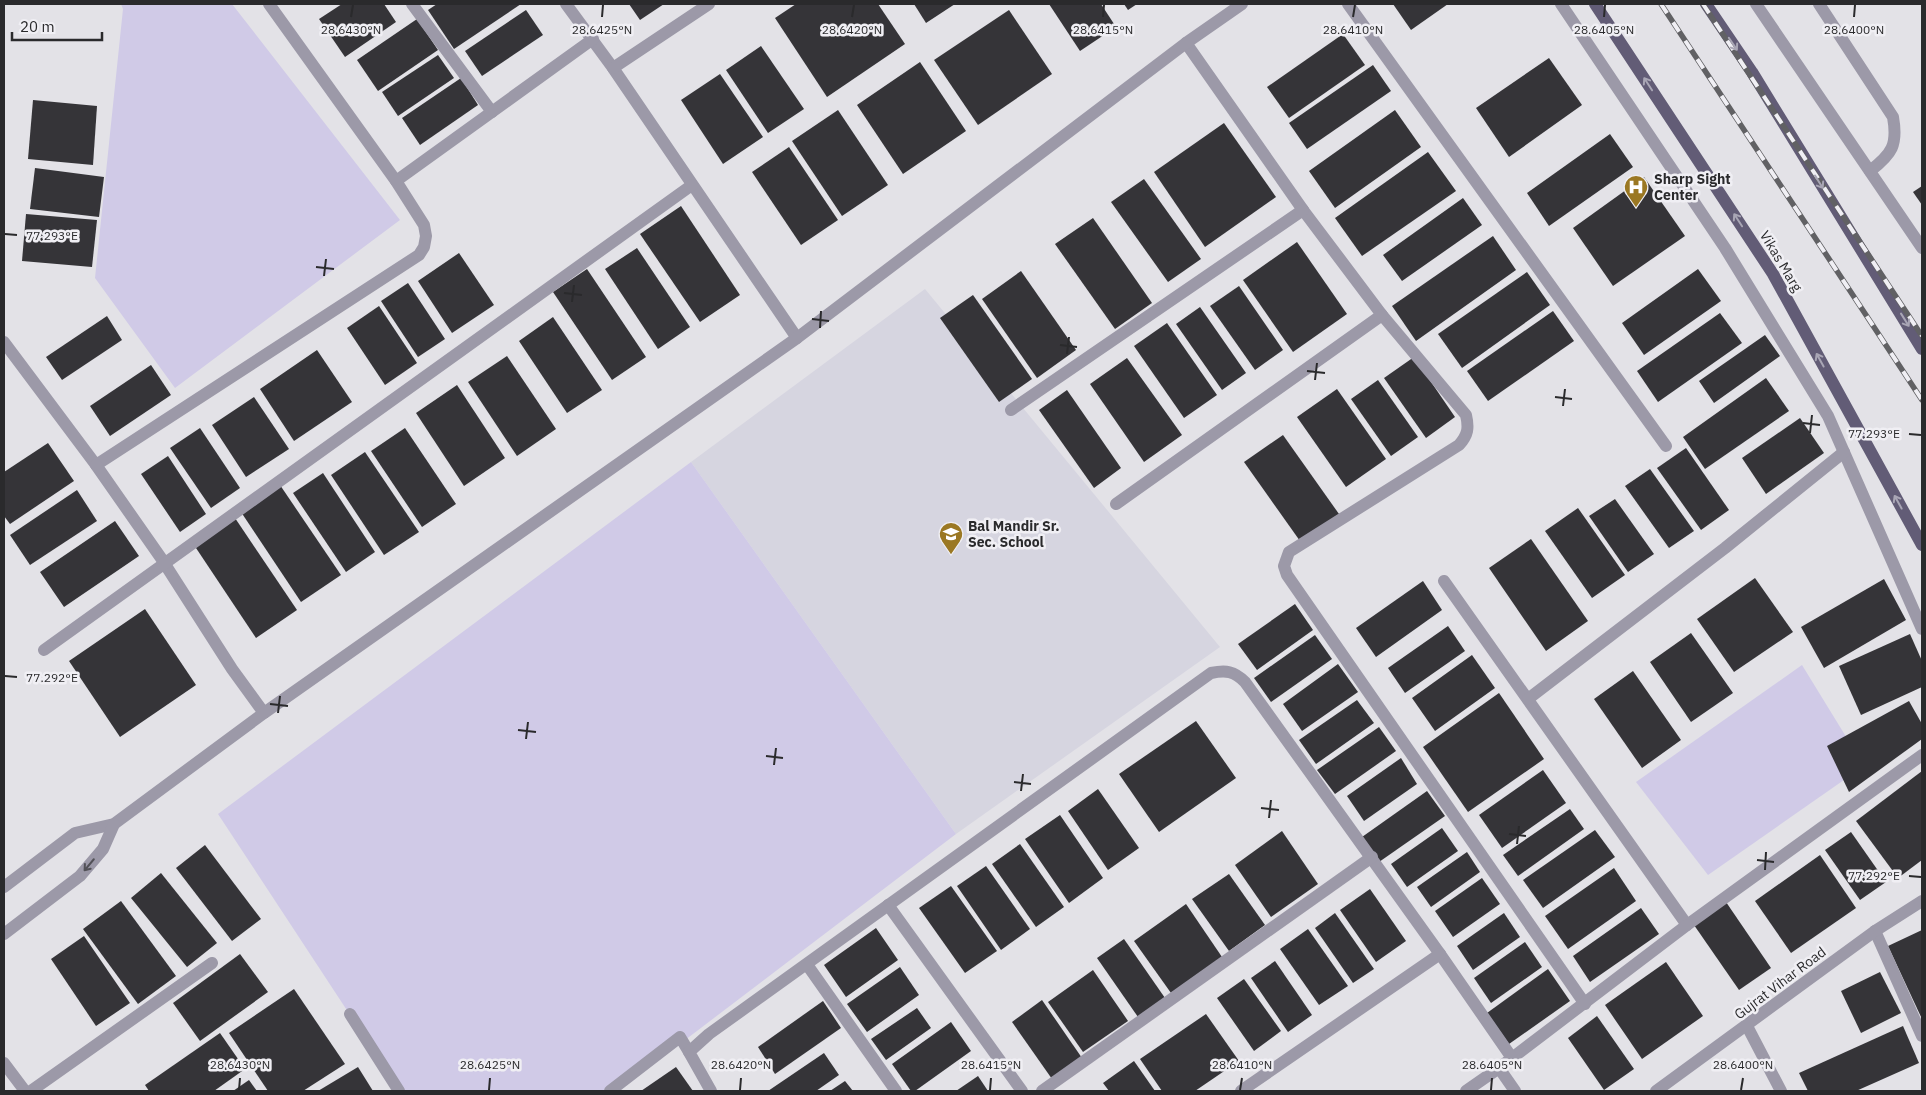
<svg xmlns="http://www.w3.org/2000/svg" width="1926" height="1095" font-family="'IBM Plex Sans',sans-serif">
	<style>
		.built { fill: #d6d5e0 }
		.green { fill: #d0cae7 }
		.building { fill: #353438 }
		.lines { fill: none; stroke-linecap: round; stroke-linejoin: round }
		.minor { stroke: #9c99a8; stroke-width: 12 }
		.major { stroke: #625c76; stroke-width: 12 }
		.rail-casing { stroke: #616164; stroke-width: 5.5 }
		.rail { stroke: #f0eff4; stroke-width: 4; stroke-dasharray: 11; stroke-linecap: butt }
		.oneway { stroke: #a9a6b5 }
		.oneway2 { stroke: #525157 }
		.ticks { fill: none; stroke: #2a2a2c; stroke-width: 2 }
		.labels { text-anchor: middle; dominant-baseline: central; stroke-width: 5; stroke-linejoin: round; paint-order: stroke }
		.poi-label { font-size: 14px; font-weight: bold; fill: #2a2a2c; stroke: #f0eff4; text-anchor: start }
		.street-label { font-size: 14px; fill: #2a2a2c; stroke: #f0eff4 }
		.ticks-label { font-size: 12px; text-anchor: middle; fill: #2a2a2c; stroke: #f0eff4; stroke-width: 5; stroke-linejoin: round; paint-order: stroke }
	</style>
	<rect width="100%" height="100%" fill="#e3e2e7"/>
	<path class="built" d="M925,289L1220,647L956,834L691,462Z"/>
	<g class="green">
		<path d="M121,4H232L400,220L175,388L95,278L123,9Z"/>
		<path d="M691,462L956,834L618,1091H400L218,814Z"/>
		<path d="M1802,665L1864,766L1708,875L1636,782Z"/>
	</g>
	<g class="building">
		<path d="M342,4H384L396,22L345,57L319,19Z"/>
		<path d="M437,4H521L454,49L428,10Z"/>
		<path d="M629,4H664L640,20Z"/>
		<path d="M796,4H878L905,44L827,97L775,18Z"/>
		<path d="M914,4H955L926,23Z"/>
		<path d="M1049,4H1101L1116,27L1080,51Z"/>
		<path d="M1124,4H1137L1128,10Z"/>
		<path d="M1393,4H1448L1411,30Z"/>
		<path d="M526,10L543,35L482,76L465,51Z"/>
		<path d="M1009,10L1052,74L978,125L934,60Z"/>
		<path d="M417,19L438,50L378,91L357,60Z"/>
		<path d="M1343,34L1365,65L1289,118L1267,87Z"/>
		<path d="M761,46L804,109L768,133L726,70Z"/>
		<path d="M438,55L454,78L398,116L382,92Z"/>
		<path d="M1549,58L1582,105L1509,157L1476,108Z"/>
		<path d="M920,62L966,131L903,174L857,105Z"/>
		<path d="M1373,65L1391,91L1307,149L1289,123Z"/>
		<path d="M720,74L763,137L723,164L681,100Z"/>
		<path d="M461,78L478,105L420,145L402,118Z"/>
		<path d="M33,100L97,106L93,165L28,159Z"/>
		<path d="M838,110L888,185L842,216L792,141Z"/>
		<path d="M1395,110L1421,147L1335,208L1309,171Z"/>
		<path d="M1224,123L1276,197L1205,247L1154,172Z"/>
		<path d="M1610,134L1633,167L1549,226L1527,193Z"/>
		<path d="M789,147L838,220L801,245L752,172Z"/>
		<path d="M1428,152L1456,191L1362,256L1335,218Z"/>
		<path d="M35,168L104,177L99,217L30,209Z"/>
		<path d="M1644,177L1685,236L1613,286L1573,228Z"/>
		<path d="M1144,179L1201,259L1168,282L1111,202Z"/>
		<path d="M1922,186V205L1913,192Z"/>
		<path d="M1463,198L1482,225L1402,281L1383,255Z"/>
		<path d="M681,206L740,295L700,322L640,234Z"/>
		<path d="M26,214L97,220L92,267L22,261Z"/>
		<path d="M1093,218L1152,303L1115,329L1055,244Z"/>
		<path d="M1493,236L1516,270L1416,341L1392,306Z"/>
		<path d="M1297,242L1347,314L1293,352L1243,280Z"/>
		<path d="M637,248L690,327L658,349L605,269Z"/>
		<path d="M459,253L494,305L452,333L418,281Z"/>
		<path d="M587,269L646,357L612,380L553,292Z"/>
		<path d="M1698,269L1721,301L1644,355L1622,323Z"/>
		<path d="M1021,271L1076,350L1037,378L982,299Z"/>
		<path d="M1527,272L1550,305L1462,368L1438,334Z"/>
		<path d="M408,283L445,339L418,357L381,301Z"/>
		<path d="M1239,286L1283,350L1255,370L1210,306Z"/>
		<path d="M973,295L1032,379L999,402L940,318Z"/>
		<path d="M379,306L417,363L385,385L347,328Z"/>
		<path d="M1200,307L1246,373L1222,390L1176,324Z"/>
		<path d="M1553,311L1574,341L1488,401L1467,371Z"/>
		<path d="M1720,313L1742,343L1658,402L1637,371Z"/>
		<path d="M107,316L122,340L62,380L46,357Z"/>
		<path d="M553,317L602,390L567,413L519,341Z"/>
		<path d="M1167,323L1217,395L1184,418L1134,346Z"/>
		<path d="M1765,335L1780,356L1714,403L1699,381Z"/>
		<path d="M317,350L352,402L294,441L260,389Z"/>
		<path d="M507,356L556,429L517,456L468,382Z"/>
		<path d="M1414,357L1455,417L1426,438L1384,378Z"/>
		<path d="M1127,358L1182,435L1144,462L1090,384Z"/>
		<path d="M151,365L171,395L110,436L90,406Z"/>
		<path d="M1766,378L1789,411L1705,469L1683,437Z"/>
		<path d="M1378,380L1418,437L1391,456L1351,399Z"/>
		<path d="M457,385L505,458L464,486L416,413Z"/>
		<path d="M1337,389L1386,459L1346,487L1297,417Z"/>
		<path d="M1067,390L1121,468L1094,488L1039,410Z"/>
		<path d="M254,397L289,449L246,477L212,425Z"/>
		<path d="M1800,418L1824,453L1766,494L1742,458Z"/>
		<path d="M200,428L240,488L211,508L170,448Z"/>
		<path d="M405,428L456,504L422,527L371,451Z"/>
		<path d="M1283,435L1339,514L1300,541L1244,462Z"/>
		<path d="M48,443L74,481L10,524L4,516V472Z"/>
		<path d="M1686,448L1729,510L1701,530L1657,468Z"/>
		<path d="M365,452L419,532L384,555L331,475Z"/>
		<path d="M168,456L206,514L180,532L141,474Z"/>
		<path d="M1650,469L1694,531L1669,548L1625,486Z"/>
		<path d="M323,473L375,552L346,572L293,493Z"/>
		<path d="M280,485L341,575L301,602L241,512Z"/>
		<path d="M77,490L97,521L30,565L10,535Z"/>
		<path d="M1615,499L1654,554L1628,572L1589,516Z"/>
		<path d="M1578,508L1625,575L1592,598L1545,531Z"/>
		<path d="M235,518L297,610L256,638L194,545Z"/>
		<path d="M115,521L139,556L64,607L40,572Z"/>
		<path d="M1531,539L1588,621L1546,651L1489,568Z"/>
		<path d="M1755,578L1793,632L1734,672L1697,619Z"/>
		<path d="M1884,579L1906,620L1824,668L1801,627Z"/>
		<path d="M1423,581L1442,610L1376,657L1356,628Z"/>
		<path d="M1295,604L1313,630L1257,670L1238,644Z"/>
		<path d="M145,609L196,685L120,737L69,661Z"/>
		<path d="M1448,626L1465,651L1405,693L1388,668Z"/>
		<path d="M1691,633L1733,693L1691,722L1650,662Z"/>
		<path d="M1910,634L1922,661V687L1861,715L1839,666Z"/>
		<path d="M1315,635L1332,659L1271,702L1254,678Z"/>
		<path d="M1472,655L1495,688L1435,731L1412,698Z"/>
		<path d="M1338,664L1358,692L1302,731L1283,704Z"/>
		<path d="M1633,671L1681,740L1642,768L1594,699Z"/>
		<path d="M1499,693L1544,759L1468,812L1423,747Z"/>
		<path d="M1357,700L1374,723L1316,764L1299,740Z"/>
		<path d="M1909,701L1922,724V739L1849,792L1827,746Z"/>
		<path d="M1196,721L1236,778L1159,832L1119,774Z"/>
		<path d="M1379,727L1396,751L1335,794L1317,770Z"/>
		<path d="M1401,758L1417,784L1364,821L1347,796Z"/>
		<path d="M1543,770L1566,803L1502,848L1479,815Z"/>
		<path d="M1922,771V860L1898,878L1856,821Z"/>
		<path d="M1098,789L1139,848L1108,870L1068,811Z"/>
		<path d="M1427,791L1445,816L1379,862L1362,837Z"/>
		<path d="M1570,809L1584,829L1518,876L1503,855Z"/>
		<path d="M1060,815L1103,878L1069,903L1025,839Z"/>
		<path d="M1442,828L1458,851L1407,887L1391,864Z"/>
		<path d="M1595,830L1615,857L1543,908L1523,880Z"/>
		<path d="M1282,831L1318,884L1271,917L1235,865Z"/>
		<path d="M1851,832L1886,882L1860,900L1825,850Z"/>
		<path d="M1020,844L1064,907L1036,927L992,864Z"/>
		<path d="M205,845L261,919L232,941L176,868Z"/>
		<path d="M1467,852L1480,872L1431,907L1417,887Z"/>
		<path d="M1820,855L1856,908L1791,953L1755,901Z"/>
		<path d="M986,866L1030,929L1001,950L957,886Z"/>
		<path d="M1614,868L1636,901L1568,949L1545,916Z"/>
		<path d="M161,873L217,943L187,967L131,898Z"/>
		<path d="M1229,874L1265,925L1229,951L1192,899Z"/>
		<path d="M1482,878L1500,904L1453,937L1435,911Z"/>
		<path d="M951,886L997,951L965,973L919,908Z"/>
		<path d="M1370,889L1406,941L1376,962L1340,910Z"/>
		<path d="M121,901L176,976L138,1004L83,929Z"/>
		<path d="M1726,902L1771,968L1739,990L1694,925Z"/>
		<path d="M1186,904L1222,957L1171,993L1134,941Z"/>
		<path d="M1641,908L1659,934L1590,982L1573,956Z"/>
		<path d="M1335,913L1374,969L1353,983L1315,928Z"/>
		<path d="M1504,913L1520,937L1473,970L1457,946Z"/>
		<path d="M876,928L898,960L846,997L824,965Z"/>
		<path d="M1308,929L1348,986L1319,1005L1280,949Z"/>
		<path d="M1922,930V1019L1888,946Z"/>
		<path d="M84,936L130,1003L96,1026L51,959Z"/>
		<path d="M1124,939L1165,998L1138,1017L1097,958Z"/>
		<path d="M1525,942L1542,967L1491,1003L1474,978Z"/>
		<path d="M240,954L268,992L200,1041L173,1003Z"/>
		<path d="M1275,961L1312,1015L1288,1032L1251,978Z"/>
		<path d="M1666,962L1703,1016L1642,1059L1605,1005Z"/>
		<path d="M900,967L919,995L867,1032L847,1004Z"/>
		<path d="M1548,969L1570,1001L1509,1044L1487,1013Z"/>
		<path d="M1093,970L1128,1021L1083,1052L1048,1002Z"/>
		<path d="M1880,972L1901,1013L1861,1033L1841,991Z"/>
		<path d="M1244,979L1281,1031L1254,1051L1217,998Z"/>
		<path d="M294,989L345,1064L303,1091H268L229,1033Z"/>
		<path d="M1042,1000L1082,1058L1052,1079L1012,1022Z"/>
		<path d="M823,1001L841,1028L775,1074L758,1047Z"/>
		<path d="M917,1008L931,1028L886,1060L871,1039Z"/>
		<path d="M1206,1014L1239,1061L1195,1091H1162L1140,1059Z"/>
		<path d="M1597,1016L1634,1069L1604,1090L1568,1038Z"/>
		<path d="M951,1022L971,1051L915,1091H911L892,1064Z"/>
		<path d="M1903,1026L1919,1063L1856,1091H1808L1799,1073Z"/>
		<path d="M220,1033L245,1069L214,1091H149L145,1085Z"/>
		<path d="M824,1053L839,1075L816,1091H768Z"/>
		<path d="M1134,1061L1155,1091H1109L1103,1083Z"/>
		<path d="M358,1067L373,1091H318Z"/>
		<path d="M676,1067L693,1091H641Z"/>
		<path d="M978,1076L988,1091H956Z"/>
		<path d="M249,1080L257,1091H233Z"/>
		<path d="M845,1081L853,1091H830Z"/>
	</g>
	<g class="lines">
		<g class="minor">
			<path d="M412,4L492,112"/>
			<path d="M566,4L613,68L797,338"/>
			<path d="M1348,4L1666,446"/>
			<path d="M1561,4L1725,248L1828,416L1922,629"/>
			<path d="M1756,4L1922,248"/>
			<path d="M1819,4L1893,117C1898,145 1892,154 1870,171"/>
			<path d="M1186,43L1303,210L1382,315L1466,415C1469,428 1468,435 1459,445L1289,552L1284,566L1287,575L1585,1004"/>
			<path d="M613,68L709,4"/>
			<path d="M396,181L593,39"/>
			<path d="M4,342L96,465L419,255L424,247L426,236L424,225L396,181L269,4"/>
			<path d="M1011,410L1303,210"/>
			<path d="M96,465L161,558L232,669L264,713"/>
			<path d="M1116,504L1382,315"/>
			<path d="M1444,581L1687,925L1922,755"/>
			<path d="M44,650L692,185"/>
			<path d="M1528,699L1725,548L1844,452"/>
			<path d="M4,887L75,833L114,824L264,713L797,338L1186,43L1242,4"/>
			<path d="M888,905L1022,1091"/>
			<path d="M1875,931L1922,1036"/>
			<path d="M4,934L80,876L103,849L114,824"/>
			<path d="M808,966L896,1091"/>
			<path d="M350,1014L399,1091"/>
			<path d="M1747,1026L1781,1091"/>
			<path d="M1512,1058L1687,925"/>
			<path d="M4,1063L25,1091"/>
			<path d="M31,1091L212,963"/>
			<path d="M610,1091L680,1037L689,1052"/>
			<path d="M711,1091L689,1052L709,1034L1211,673C1226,670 1234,671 1245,682L1440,954L1512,1058L1499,1068L1515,1091"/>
			<path d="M1042,1091L1372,857"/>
			<path d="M1241,1091L1440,954"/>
			<path d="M1466,1091L1499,1068"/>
			<path d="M1656,1091L1875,931L1922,901"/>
		</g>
		<g class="major">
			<path d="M1595,4L1773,274L1922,545"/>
			<path d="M1706,4L1752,72L1922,349"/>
		</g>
		<g class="rail-casing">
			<g id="rail">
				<path d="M1661,4L1922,400"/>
				<path d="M1703,4L1922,336"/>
			</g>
		</g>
		<use href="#rail" class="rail"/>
	</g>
	<defs><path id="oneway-shaft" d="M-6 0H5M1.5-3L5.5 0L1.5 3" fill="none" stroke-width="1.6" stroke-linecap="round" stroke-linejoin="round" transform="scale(1.25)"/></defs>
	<g class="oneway">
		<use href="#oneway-shaft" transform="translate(1733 44) rotate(56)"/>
		<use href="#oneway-shaft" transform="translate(1648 84) rotate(-123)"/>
		<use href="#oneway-shaft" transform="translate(1819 182) rotate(58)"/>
		<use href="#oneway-shaft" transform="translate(1738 220) rotate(-123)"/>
		<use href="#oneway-shaft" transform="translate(1905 320) rotate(58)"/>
		<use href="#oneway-shaft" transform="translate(1820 360) rotate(-119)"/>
		<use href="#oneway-shaft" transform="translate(1898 502) rotate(-119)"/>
	</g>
	<use class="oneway2" href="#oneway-shaft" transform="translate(89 865) rotate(130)"/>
	<path class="ticks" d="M351,17L353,5M602,17L603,5M852,17L854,5M1103,17L1104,5M1353,17L1355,5M1604,17L1605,5M1854,17L1855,5M5,234L17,235M316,267L334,269M324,276L326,259M564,293L582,295M572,302L574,285M812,319L829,321M820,328L821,311M1060,345L1077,347M1067,354L1069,337M1307,371L1325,373M1315,380L1317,363M1555,397L1572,399M1563,406L1565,389M1803,423L1820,425M1810,433L1812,415M1909,434L1921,435M5,676L17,677M270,704L288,706M278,713L280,696M518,730L536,732M526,739L528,722M766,756L783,758M774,765L776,748M1014,782L1031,784M1021,791L1023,774M1261,808L1279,810M1269,818L1271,800M1509,834L1526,836M1517,844L1519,826M1757,860L1774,862M1765,870L1766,852M1909,876L1921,877M239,1090L240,1078M489,1090L490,1078M740,1090L741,1078M990,1090L991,1078M1240,1090L1242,1078M1491,1090L1492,1078M1741,1090L1743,1078"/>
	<defs>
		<g id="hospital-pin" transform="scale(1.25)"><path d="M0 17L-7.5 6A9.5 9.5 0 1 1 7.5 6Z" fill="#9b7823" stroke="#f0eff4"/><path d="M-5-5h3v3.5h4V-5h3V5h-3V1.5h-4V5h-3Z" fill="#fff"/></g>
		<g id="school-pin" transform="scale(1.25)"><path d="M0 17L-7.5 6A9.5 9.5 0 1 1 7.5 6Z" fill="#9b7823" stroke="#f0eff4"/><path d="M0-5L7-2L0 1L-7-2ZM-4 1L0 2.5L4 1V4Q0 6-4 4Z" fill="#fff"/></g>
	</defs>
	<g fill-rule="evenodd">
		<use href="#hospital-pin" x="1636" y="187"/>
		<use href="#school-pin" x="951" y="534"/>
	</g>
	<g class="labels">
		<g class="poi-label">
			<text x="1654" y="179">Sharp Sight<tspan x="1654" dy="16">Center</tspan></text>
			<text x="968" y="526">Bal Mandir Sr.<tspan x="968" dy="16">Sec. School</tspan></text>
		</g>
		<g class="street-label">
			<text transform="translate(1781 261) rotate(59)">Vikas Marg</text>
			<text transform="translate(1780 983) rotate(-37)">Gujrat Vihar Road</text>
		</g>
	</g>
	<g class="ticks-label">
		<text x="351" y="34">28.6430°N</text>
		<text x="602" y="34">28.6425°N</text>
		<text x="852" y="34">28.6420°N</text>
		<text x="1103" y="34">28.6415°N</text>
		<text x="1353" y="34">28.6410°N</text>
		<text x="1604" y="34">28.6405°N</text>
		<text x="1854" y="34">28.6400°N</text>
		<text x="52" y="240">77.293°E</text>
		<text x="1874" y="438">77.293°E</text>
		<text x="52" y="682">77.292°E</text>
		<text x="1874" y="880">77.292°E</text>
		<text x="240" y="1069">28.6430°N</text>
		<text x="490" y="1069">28.6425°N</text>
		<text x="741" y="1069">28.6420°N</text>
		<text x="991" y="1069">28.6415°N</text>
		<text x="1242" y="1069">28.6410°N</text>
		<text x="1492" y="1069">28.6405°N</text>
		<text x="1743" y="1069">28.6400°N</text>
	</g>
	<rect width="1926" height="1095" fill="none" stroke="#2a2a2c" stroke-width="10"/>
	<path d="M12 32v8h90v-8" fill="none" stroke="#2a2a2c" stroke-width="2.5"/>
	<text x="20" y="32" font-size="15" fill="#2a2a2c" stroke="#f0eff4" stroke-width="4" paint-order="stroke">20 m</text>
</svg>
